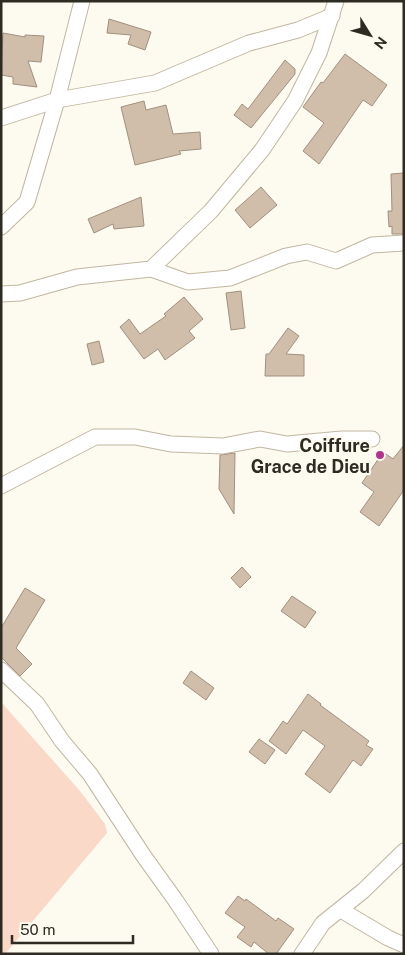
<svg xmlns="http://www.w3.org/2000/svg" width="405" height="955" font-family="'Public Sans',sans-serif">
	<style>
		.green { fill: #fbd9c8 }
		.building { fill: #d0beab; stroke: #a1907e }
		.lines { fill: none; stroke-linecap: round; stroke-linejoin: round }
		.minor-casing { stroke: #c0b7a0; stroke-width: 17 }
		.minor { stroke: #fff; stroke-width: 15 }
		.poi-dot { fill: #ae358a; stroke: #fdfaf0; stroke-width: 2 }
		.labels { text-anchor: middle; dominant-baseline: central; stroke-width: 4.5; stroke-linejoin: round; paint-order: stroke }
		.poi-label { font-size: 18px; font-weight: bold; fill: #2e2b22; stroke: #fdfaf0; text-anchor: end }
	</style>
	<rect width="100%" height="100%" fill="#fdfaf0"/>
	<path class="green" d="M1,702L80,791L105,824L107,833L5,954H1Z"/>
	<g class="building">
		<path d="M109,19L151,32L145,50L128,44L131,35L107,33Z"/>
		<path d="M3,33L25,37V35L44,36L41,62L28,61L37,87L13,84V77L1,75Z"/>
		<path d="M345,54L387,85L372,106L363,100L319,164L303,151L324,123L303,107L321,82L323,83Z"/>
		<path d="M285,60L295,69V74L251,128L234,115L242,104L248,109Z"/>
		<path d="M144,101L146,110L166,105L173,134L200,132L201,149L179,151L181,154L135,165L121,107Z"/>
		<path d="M404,173V234H392V226L389,227L388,211H392L391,174Z"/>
		<path d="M261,187L277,205L250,228L235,210Z"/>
		<path d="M141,197L144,226L114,229L113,224L94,233L88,219Z"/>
		<path d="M241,291L245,328L231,330L226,293Z"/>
		<path d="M184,297L203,319L189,331L195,338L165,360L158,349L144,359L120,327L129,319L140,334L166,316L164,314Z"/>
		<path d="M288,328L299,336L286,354L304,355V376H265L266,354H269Z"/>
		<path d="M99,341L104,362L92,365L87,344Z"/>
		<path d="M404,445V490L379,526L360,512L374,492L362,483L383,452L393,459Z"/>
		<path d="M235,453L234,514L219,489L220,455Z"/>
		<path d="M242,567L251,577L240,588L231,578Z"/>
		<path d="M25,588L45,600L16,648L32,664L20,676L1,657V628Z"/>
		<path d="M292,596L316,612L305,628L281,611Z"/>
		<path d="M191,671L214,688L206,700L183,683Z"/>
		<path d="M308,694L321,704L320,705L369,741L366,745L373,749L361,766L353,760L330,793L305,774L325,746L303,730L286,754L269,741L283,721L287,724Z"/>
		<path d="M259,739L275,750L265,764L249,752Z"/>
		<path d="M238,896L245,901L246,899L276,921L278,918L294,929L276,954H269L254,942L251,947L237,937L245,927L225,913Z"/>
	</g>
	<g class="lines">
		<g class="minor-casing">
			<g id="minor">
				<path d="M1,118L57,100L155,83L249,43L298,30L332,16"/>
				<path d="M1,227L27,202L57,100L82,1"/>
				<path d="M151,269L188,282L230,278L286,256L307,252L336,261L372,245L404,243"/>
				<path d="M1,294L20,293L77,277L151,269L211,211L262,150L295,101L319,53L336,1"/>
				<path d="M1,486L95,437H135L171,444L223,446L260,439L287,444L342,439H372"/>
				<path d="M1,670L37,704L62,741L90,774L143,855L176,901L211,954"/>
				<path d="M341,910L388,938L404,945"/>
				<path d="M302,954L323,923L363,891L404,851"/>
			</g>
		</g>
		<use href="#minor" class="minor"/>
	</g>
	<circle class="poi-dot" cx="380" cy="455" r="5"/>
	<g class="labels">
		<g class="poi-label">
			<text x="370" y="445">Coiffure<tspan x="370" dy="21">Grace de Dieu</tspan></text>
		</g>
	</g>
	<rect width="405" height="955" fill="none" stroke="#2e2b22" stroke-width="5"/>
	<g transform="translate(370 35) rotate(127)" stroke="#fdfaf0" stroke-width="4" paint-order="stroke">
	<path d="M0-4L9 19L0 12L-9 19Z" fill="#2e2b22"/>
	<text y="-8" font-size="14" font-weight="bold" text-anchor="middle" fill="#2e2b22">N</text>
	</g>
	<path d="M12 935v8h121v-8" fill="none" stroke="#2e2b22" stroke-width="2.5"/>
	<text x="20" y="935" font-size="15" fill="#2e2b22" stroke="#fdfaf0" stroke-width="4" paint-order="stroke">50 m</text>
</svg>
